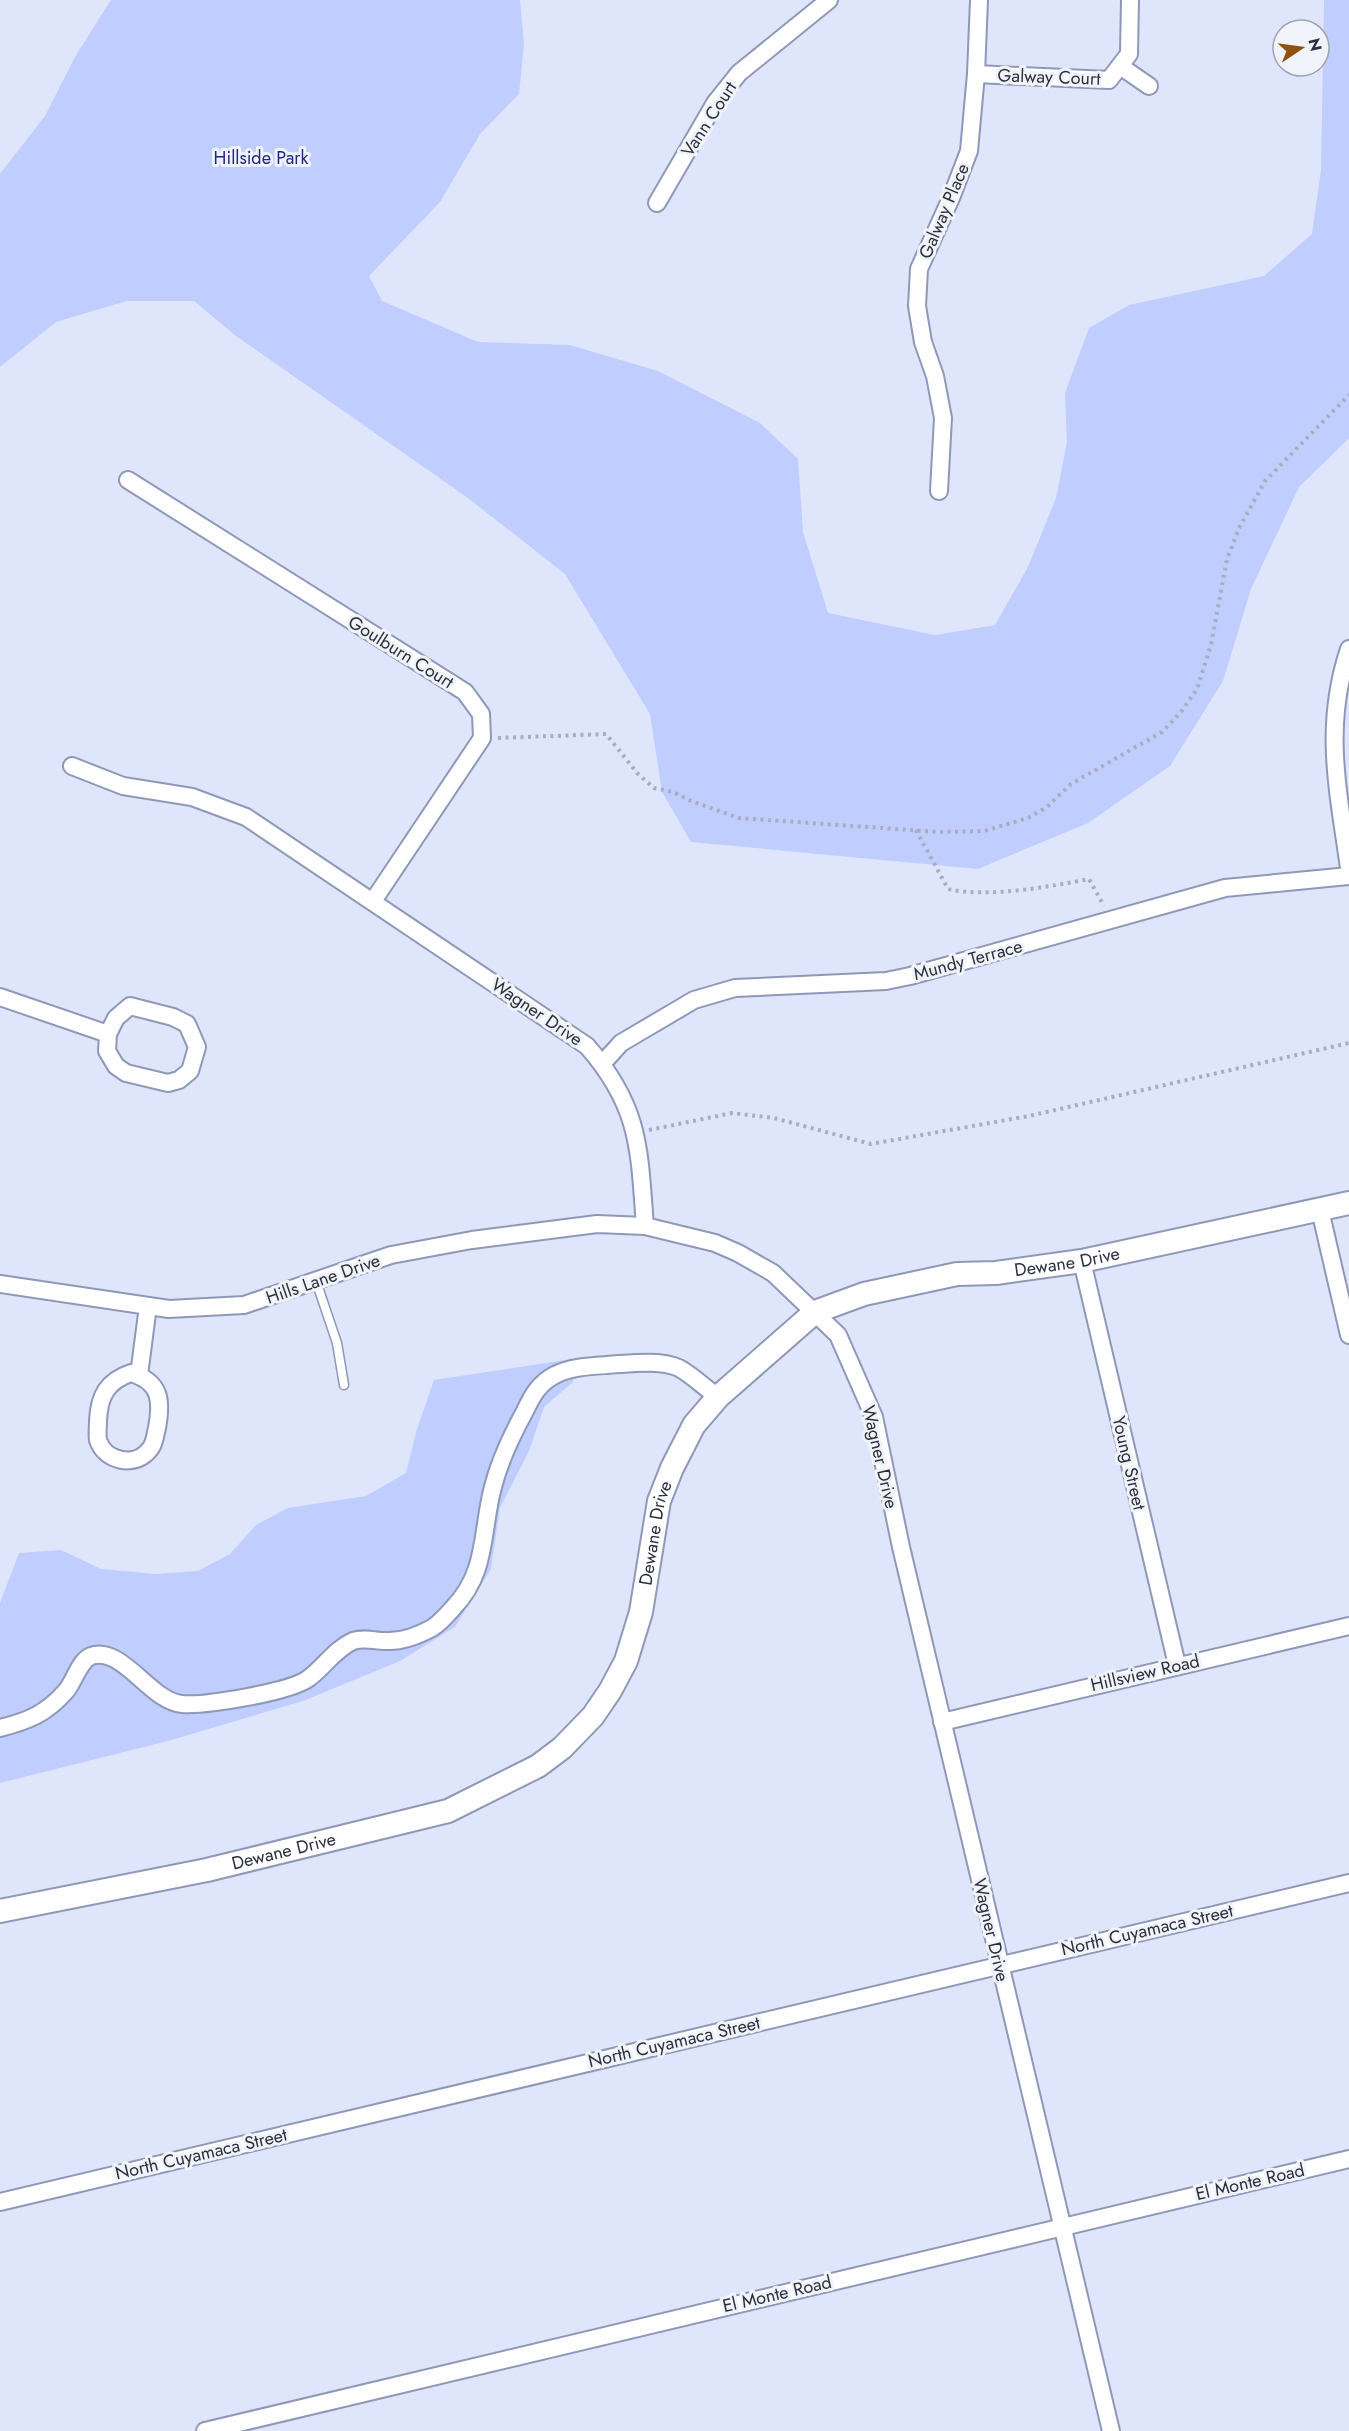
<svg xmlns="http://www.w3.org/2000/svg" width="1349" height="2431" font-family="Jost,sans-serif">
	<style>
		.green { fill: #bfcdff }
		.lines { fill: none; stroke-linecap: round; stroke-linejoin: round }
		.lane-casing { stroke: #8f98b8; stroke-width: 11 }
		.street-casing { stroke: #8f98b8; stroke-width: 20 }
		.secondary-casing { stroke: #8f98b8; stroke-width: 26 }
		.path { stroke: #a8aec1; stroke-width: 4; stroke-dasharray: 3 4.5; stroke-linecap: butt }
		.lane { stroke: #fff; stroke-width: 8 }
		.street { stroke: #fff; stroke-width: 16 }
		.secondary { stroke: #fff; stroke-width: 22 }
		.labels { text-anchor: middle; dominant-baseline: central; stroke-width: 6; stroke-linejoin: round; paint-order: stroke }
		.street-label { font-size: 18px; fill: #2b2f3c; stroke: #f1f3fa }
		.park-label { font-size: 18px; fill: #202781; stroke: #f1f3fa }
	</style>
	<rect width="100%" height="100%" fill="#dfe6fb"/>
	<g class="green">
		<path d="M111,0H520L524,44L519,94L480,134L440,202L369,276L382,301L478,342L570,345L658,371L760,423L798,459L803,532L828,613L935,635L995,625L1028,567L1056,498L1067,442L1065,393L1089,328L1129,305L1264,276L1312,234L1321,170L1324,0H1349V438L1299,487L1251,589L1223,681L1170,766L1088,823L978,869L691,842L662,792L650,714L565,574L468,498L236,336L194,301H127L56,322L0,367V174L45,116L75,57Z"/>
		<path d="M572,1359L573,1382L544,1407L529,1451L500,1508L491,1569L455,1627L400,1661L303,1701L168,1741L0,1783V1603L19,1553L61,1550L101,1569L156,1574L198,1571L230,1554L256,1525L288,1508L366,1496L406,1473L417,1429L434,1380Z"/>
	</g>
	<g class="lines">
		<g class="lane-casing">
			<path id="lane" d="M316,1281L337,1343L344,1385"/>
		</g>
		<g class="street-casing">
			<g id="street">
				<path d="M1120,66L1149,86"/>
				<path d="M976,74L1109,80L1129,54L1130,0"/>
				<path d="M657,203L715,103L739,73L829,0"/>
				<path d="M128,480L465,692L481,714L482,738L373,901"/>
				<path d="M939,491L943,418L935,376L923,342L917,306L919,269L951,198L969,151L976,74L979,0"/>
				<path d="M1349,649C1323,727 1338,789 1349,868"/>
				<path d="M72,766L123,786L192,797L246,817L587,1046C641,1108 639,1150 645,1226"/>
				<path d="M0,997L108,1034"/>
				<path d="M130,1006L173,1017L187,1024L197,1047L190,1071L179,1080L168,1083L126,1073L116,1066L107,1051L108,1034L116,1018Z"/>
				<path d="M602,1064L621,1043L694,1000L735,988L886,981L910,976L1225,888L1349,876"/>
				<path d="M1320,1210L1349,1335"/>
				<path d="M1082,1261L1177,1665"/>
				<path d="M0,1284L169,1309L244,1305L391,1255L472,1240L597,1224L645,1226L715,1243L738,1253L773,1273L838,1335L874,1417L901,1547L1111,2431"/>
				<path d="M131,1373C161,1382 162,1401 157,1428C155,1435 155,1443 150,1449C136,1468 105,1462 98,1440C97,1434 98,1427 98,1421C99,1396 107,1381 131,1373Z"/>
				<path d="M139,1375L148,1306"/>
				<path d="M942,1722L1349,1626"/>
				<path d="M0,1728C28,1721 46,1714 66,1691C74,1682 79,1661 91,1656C122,1645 151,1702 182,1704C205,1706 291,1692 309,1678C324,1667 335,1649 353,1641C364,1637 374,1641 386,1641C401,1642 419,1635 432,1628C440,1623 447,1615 453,1608C488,1572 481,1531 493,1487C499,1463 513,1433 525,1411C532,1396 539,1383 555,1375C569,1367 591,1366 607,1365C628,1364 659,1359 679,1368C692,1375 705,1388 718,1397"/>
				<path d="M0,2202L1349,1883"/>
				<path d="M205,2431L1349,2159"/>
			</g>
		</g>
		<g class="secondary-casing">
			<g id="secondary">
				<path id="s1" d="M0,1911L207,1870L448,1811L538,1766L562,1748L593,1716L610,1691L626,1661L641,1612L659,1501L672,1468L694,1425L718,1397L815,1312L864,1294L957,1274L996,1273L1082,1261L1349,1203"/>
			</g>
		</g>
		<g class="path">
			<path d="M498,738L606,734L638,774L654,788L673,792L691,801L739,818L939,832L984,831L1028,818L1047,807L1071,784L1162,732L1181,712L1197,689L1211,645L1227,559L1239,528L1265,481L1349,395"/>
			<path d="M916,830L948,889C988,898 1048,887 1089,879L1104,906"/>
			<path d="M649,1130L732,1113L774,1118L871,1144L1029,1116L1349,1043"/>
		</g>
		<use href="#lane" class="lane"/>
		<use href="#street" class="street"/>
		<use href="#secondary" class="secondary"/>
	</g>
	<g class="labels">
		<g class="street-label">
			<text transform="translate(1049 77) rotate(2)">Galway Court</text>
			<text transform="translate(709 119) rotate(-57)">Vann Court</text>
			<text transform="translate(944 211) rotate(-67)">Galway Place</text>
			<text transform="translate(401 652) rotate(32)">Goulburn Court</text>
			<text transform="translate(968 960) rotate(-15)">Mundy Terrace</text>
			<text transform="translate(537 1012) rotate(34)">Wagner Drive</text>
			<text stroke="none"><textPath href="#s1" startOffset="1370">Dewane Drive</textPath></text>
			<text transform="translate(323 1279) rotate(-19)">Hills Lane Drive</text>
			<text transform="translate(880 1457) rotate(77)">Wagner Drive</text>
			<text transform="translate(1129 1463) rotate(77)">Young Street</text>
			<text stroke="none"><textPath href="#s1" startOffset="830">Dewane Drive</textPath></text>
			<text transform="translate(1145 1673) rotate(-13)">Hillsview Road</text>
			<text stroke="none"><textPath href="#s1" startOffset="290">Dewane Drive</textPath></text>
			<text transform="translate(991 1930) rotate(77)">Wagner Drive</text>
			<text transform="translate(1147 1930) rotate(-13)">North Cuyamaca Street</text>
			<text transform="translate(674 2042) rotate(-13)">North Cuyamaca Street</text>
			<text transform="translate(201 2154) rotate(-13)">North Cuyamaca Street</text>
			<text transform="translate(1250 2182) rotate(-13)">El Monte Road</text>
			<text transform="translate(777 2294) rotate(-13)">El Monte Road</text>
		</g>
		<g class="park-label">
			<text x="261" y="158">Hillside Park</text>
		</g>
	</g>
	<g transform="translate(1301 48) rotate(77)"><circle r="28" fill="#f1f3fa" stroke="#a2a5ae" stroke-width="1.5"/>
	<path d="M0-4.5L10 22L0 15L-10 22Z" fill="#8e5311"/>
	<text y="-9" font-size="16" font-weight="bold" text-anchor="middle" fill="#2b2f3c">N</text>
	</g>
</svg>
